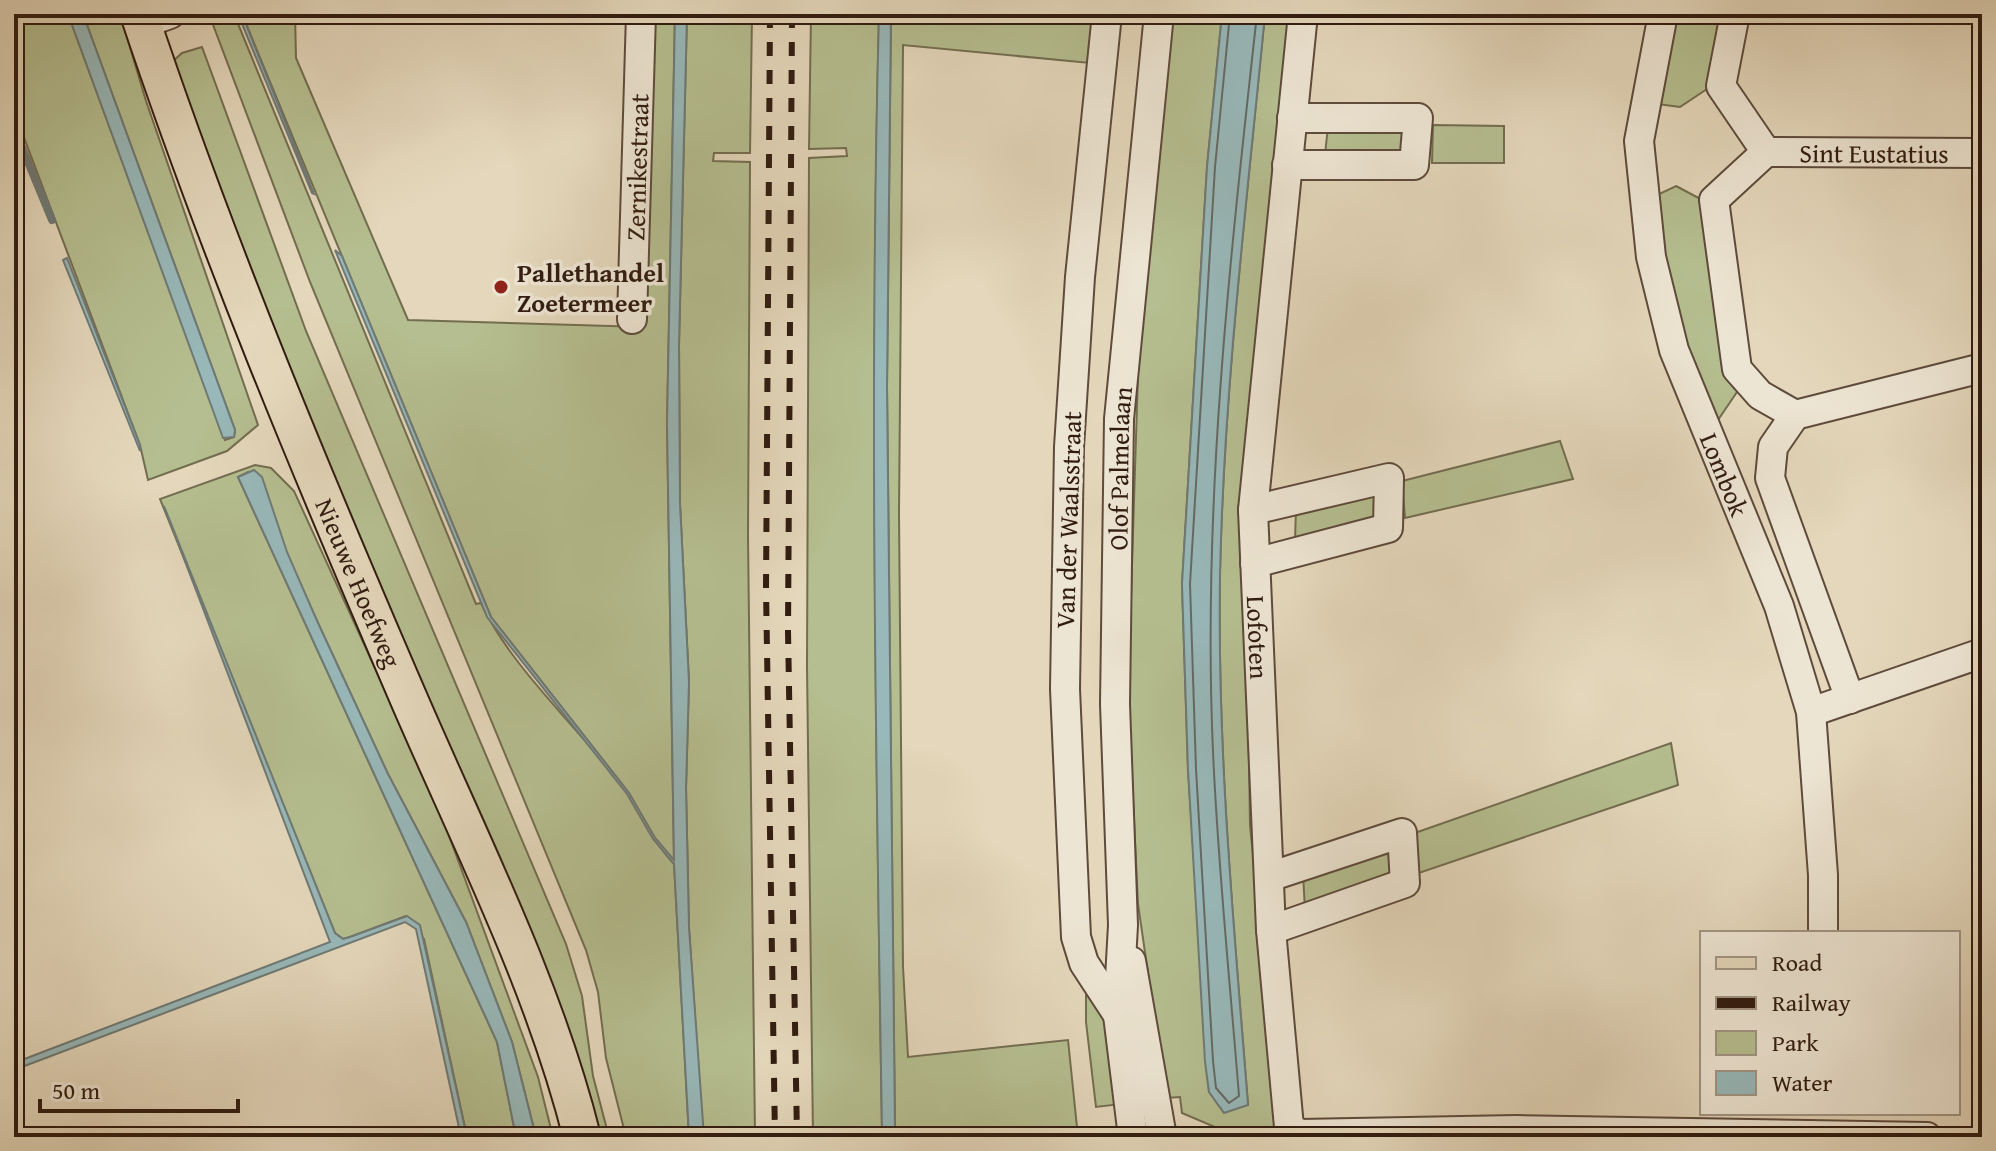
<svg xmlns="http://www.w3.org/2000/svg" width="1996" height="1151" font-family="'Gentium Book Plus',serif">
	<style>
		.green { fill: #b5be90; stroke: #736d50; stroke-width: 2 }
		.water { fill: #98b8b9; stroke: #6f7a76; stroke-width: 2 }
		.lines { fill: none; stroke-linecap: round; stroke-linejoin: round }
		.shore { stroke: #646a65; stroke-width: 2 }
		.stream { stroke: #6f7a76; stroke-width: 8 }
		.minor-casing { stroke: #5e4b3c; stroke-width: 32 }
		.major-casing { stroke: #311c11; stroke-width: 40 }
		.minor { stroke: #ede5d3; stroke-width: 28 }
		.major { stroke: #e4d7bb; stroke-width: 36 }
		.rail { stroke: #311c11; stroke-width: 6; stroke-dasharray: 14 14; stroke-linecap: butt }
		.poi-dot { fill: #8f2418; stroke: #ede5d3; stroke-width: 3 }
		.labels { text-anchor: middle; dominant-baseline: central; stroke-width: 7; stroke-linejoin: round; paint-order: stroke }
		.street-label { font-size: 26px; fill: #311c11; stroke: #ede5d3 }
		.poi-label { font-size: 26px; font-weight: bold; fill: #311c11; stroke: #ede5d3; text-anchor: start }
	</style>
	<rect width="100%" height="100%" fill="#e4d7bb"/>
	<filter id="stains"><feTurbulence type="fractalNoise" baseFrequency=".0025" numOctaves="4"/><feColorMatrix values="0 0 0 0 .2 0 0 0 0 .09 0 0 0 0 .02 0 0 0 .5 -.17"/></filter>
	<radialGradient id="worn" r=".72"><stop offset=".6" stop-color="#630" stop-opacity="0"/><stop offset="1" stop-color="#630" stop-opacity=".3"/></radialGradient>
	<g class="green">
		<path d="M14,14H68L225,440L234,437L235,430L83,14H120L146,101L258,425L227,451L148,480L140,445L14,111Z"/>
		<path d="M209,14H234L476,604L481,603C512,670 584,732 627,793C644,817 654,843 674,864L689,1136L703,1137L689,928L686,788L689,682L680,504L679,345L687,14H752L750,153H714L713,161L750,162L748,535L755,1137H626L606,1058L598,992L586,950L310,282Z"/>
		<path d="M242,14H295L296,58L408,320L644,327L655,14H675L667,424L674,861L655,838L629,793L491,617Z"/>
		<path d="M811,14H879C870,386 876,758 882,1130H895L887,387L891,14H1094L1090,63L903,45L899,514L903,967L908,1057L1068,1040L1078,1137H813L807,667L809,158L847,156L846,148L809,149Z"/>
		<path d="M1170,14H1222L1207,167L1182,584L1188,770L1209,1092L1248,1104C1234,928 1217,751 1220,574C1224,386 1247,201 1265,14H1291L1247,628L1250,825L1281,1137H1226L1215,1127L1182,1113L1180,1097L1166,1098L1138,904L1128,692L1139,342Z"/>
		<path d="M1671,14H1728L1716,83L1680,107L1657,104Z"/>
		<path d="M202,47L306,331L566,944L582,996L593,1076L609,1137H594L308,424L172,62L182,53Z"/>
		<path d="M1433,125L1504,126V163H1432Z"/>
		<path d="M1328,127L1404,128L1407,152L1325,154Z"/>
		<path d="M1676,186L1708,203L1739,389L1716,423C1683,345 1665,280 1657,195Z"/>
		<path d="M1560,441L1573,479L1405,518L1402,481Z"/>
		<path d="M255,465L271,468L294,491L438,806L538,1077L553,1137H536L512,1042L466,922L388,774L248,472L238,477L497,1042L516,1137H467L424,939L406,916L350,937L343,939L335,933L160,499Z"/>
		<path d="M1376,491L1379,520L1295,541L1296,507Z"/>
		<path d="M1671,743L1678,785L1416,874L1412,834Z"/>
		<path d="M1388,847L1391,879L1305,910L1303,873Z"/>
		<path d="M1086,986L1107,1012L1121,1104L1096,1107L1086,1022Z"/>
	</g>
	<g class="water">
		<path d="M68,14H83L235,430L234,437L223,438Z"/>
		<path d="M238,14H242L314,194L312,193Z"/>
		<path d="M675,14H687L679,345L680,504L689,682L686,788L689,928L704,1137L689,1136L674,864L653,839L627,794L487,617L335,250L342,256L491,617L629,793L655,838L674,860L667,424Z"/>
		<path d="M879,14H891L887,387L895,1130L882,1131C876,759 869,386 879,14Z"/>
		<path d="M1222,14H1265C1247,201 1224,386 1220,574C1217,752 1234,928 1248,1105L1224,1113L1209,1092L1205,1062L1188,769L1182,584L1207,167Z"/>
		<path d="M67,258L140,445V451L63,260Z"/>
		<path d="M254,470L262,477L287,552L318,623L388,774L466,922L512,1042L536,1137H516L497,1042L238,477Z"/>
		<path d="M164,506L335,933L343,939L350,937L407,916L420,925L467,1137H461L416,929L405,922L14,1070V1063L330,942Z"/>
	</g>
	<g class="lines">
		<path class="shore" d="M1230,14L1215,167L1190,584L1196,769L1213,1061L1216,1088L1229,1103L1239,1096C1230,982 1218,867 1213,752C1202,505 1230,258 1257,14"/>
		<path class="stream" d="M14,128L52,220"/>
		<g class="minor-casing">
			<g id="minor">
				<path d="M1107,14L1080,277L1069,447L1065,689L1076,937L1084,963L1118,1015"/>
				<path id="s1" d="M1303,14L1253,510L1271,930L1289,1127L1300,1134L1516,1130L1927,1137"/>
				<path id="s2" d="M1663,14L1639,141L1651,257L1674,350L1779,606L1811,712L1823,875V933"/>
				<path d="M1735,14L1721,86L1766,152L1714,200L1737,369L1760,395L1795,415L1773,447L1770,478L1850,699"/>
				<path d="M142,24L170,14"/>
				<path id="s3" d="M1766,152L1982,153"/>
				<path d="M1287,165H1414L1418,118H1292"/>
				<path id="s4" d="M632,319L641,14"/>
				<path d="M1795,415L1982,368"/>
				<path d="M1253,510L1389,478L1388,528L1255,563"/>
				<path d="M1811,712L1982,653"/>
				<path d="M1269,877L1402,833L1405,883L1271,930"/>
				<path d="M1131,961L1162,1137"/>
				<path id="s5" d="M1133,1137L1118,1015L1123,925L1115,704L1119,419L1159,14"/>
			</g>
		</g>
		<g class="major-casing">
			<g id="major">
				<path id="s6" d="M139,14C217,247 311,472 408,697C470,841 544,985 582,1137"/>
			</g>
		</g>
		<use href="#minor" class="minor"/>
		<use href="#major" class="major"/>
		<g class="rail">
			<path d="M770,14L766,588L775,1137"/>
			<path d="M792,14L788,631L797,1137"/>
		</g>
	</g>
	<circle class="poi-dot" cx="501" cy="287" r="8"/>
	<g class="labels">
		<g class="street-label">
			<text stroke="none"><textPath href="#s3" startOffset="108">Sint Eustatius</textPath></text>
			<text stroke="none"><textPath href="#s4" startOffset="152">Zernikestraat</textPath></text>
			<text stroke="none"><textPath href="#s5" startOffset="670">Olof Palmelaan</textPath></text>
			<text stroke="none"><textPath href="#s2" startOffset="476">Lombok</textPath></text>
			<text transform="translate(1068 520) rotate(-88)">Van der Waalsstraat</text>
			<text stroke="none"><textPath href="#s6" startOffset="610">Nieuwe Hoefweg</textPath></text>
			<text stroke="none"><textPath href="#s1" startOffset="626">Lofoten</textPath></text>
		</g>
		<g class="poi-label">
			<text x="517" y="272">Pallethandel<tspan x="517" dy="30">Zoetermeer</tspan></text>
		</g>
	</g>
	<rect width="1996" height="1151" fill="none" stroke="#e4d7bb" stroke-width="48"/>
	<rect x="16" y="16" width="1964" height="1119" fill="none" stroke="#311c11" stroke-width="4"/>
	<rect x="24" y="24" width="1948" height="1103" fill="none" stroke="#311c11" stroke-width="2"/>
	<rect x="1700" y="931" width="260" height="184" fill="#ede5d3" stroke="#a29585" stroke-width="2"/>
	<rect x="1716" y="957" width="40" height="12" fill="#e4d7bb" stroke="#a29585" stroke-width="2"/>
	<text x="1772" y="971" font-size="24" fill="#311c11">Road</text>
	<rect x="1716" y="997" width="40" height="12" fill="#311c11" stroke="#a29585" stroke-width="2"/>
	<text x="1772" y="1011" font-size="24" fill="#311c11">Railway</text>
	<rect x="1716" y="1031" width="40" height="24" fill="#b5be90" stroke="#a29585" stroke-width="2"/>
	<text x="1772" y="1051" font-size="24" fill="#311c11">Park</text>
	<rect x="1716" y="1071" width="40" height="24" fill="#98b8b9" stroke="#a29585" stroke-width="2"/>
	<text x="1772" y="1091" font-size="24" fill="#311c11">Water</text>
	<path d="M40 1099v12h198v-12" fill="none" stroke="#311c11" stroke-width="4"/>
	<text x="52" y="1099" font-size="24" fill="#311c11" stroke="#ede5d3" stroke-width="6" paint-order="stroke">50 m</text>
	<rect width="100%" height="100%" filter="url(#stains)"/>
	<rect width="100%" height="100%" fill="url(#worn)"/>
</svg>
